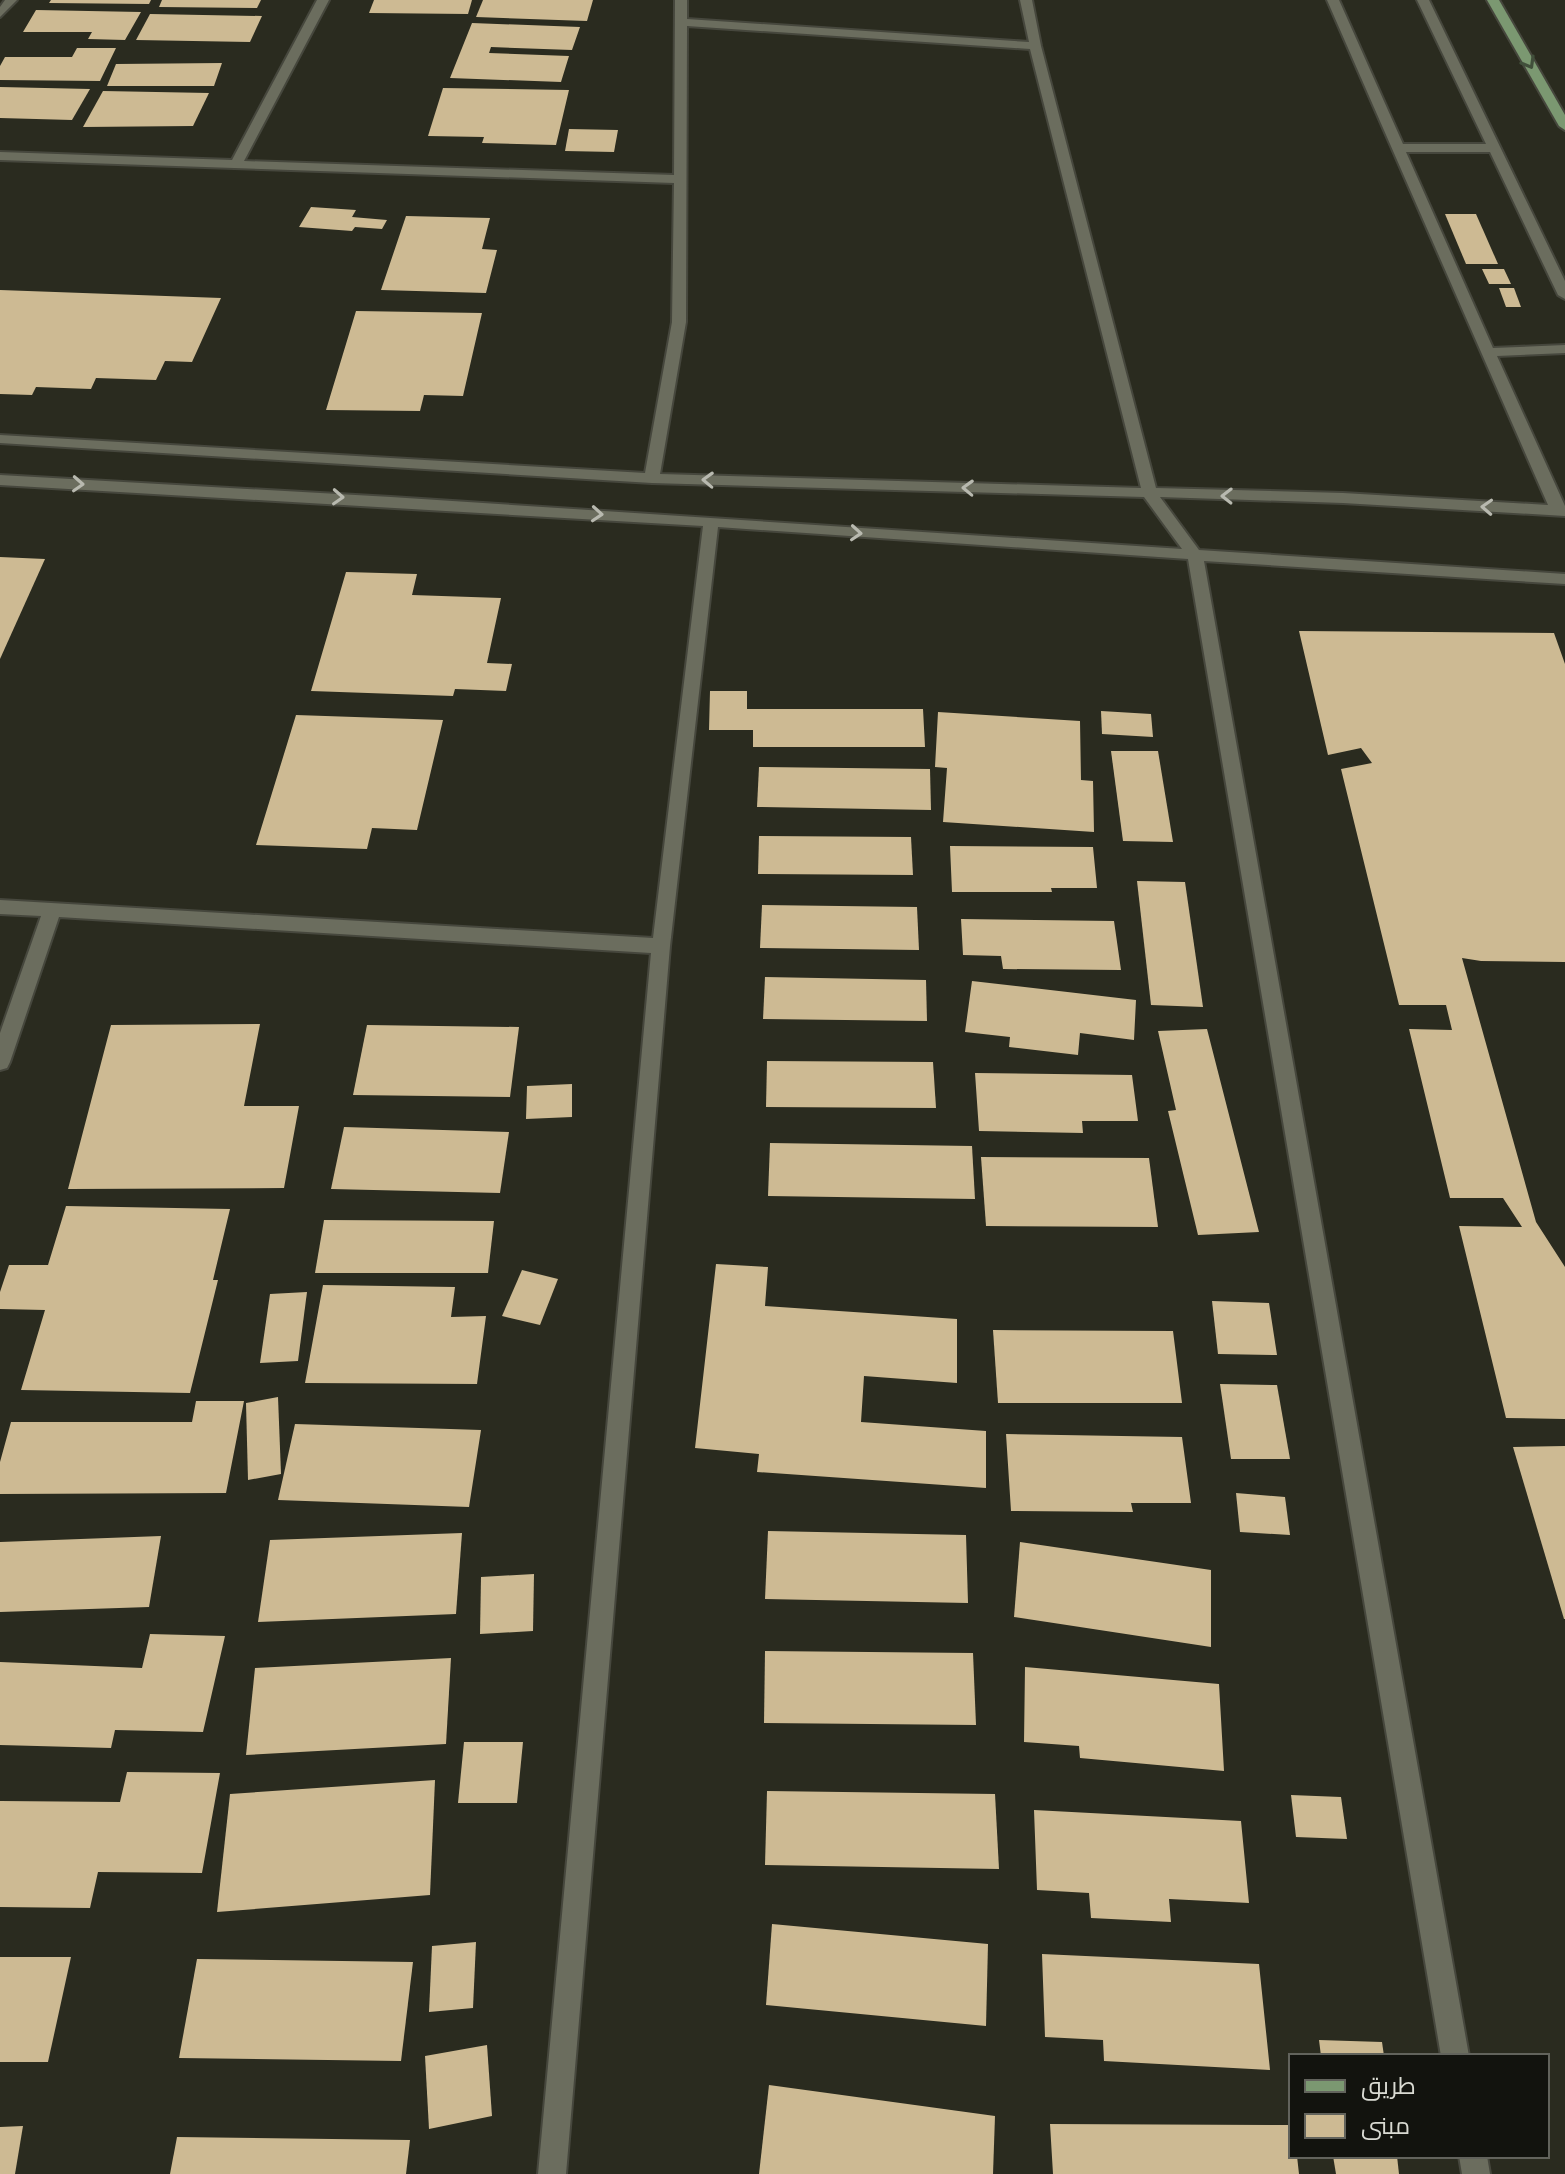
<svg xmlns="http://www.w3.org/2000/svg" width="1565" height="2174" font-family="'Zilla Slab',Cairo,serif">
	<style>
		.building { fill: #cdba93 }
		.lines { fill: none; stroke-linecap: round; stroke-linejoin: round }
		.minor-casing { stroke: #46473d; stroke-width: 4 }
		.major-casing { stroke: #46473d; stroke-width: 4 }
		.minor { fill: #6b6d5e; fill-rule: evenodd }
		.major { fill: #7b9871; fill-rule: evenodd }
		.oneway { stroke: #414f3b }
		.oneway2 { stroke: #b8b9af }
	</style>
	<rect width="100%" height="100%" fill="#2a2b1f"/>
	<g class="building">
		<path d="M51,0H151L149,4L49,3Z"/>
		<path d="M162,0H261L257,8L159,7Z"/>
		<path d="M374,0H472L468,14L369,13Z"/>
		<path d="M483,0H593L587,21L476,17Z"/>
		<path d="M36,10L141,12L125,40L88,39L92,32H23Z"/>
		<path d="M150,14L262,16L250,42L136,40Z"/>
		<path d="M472,23L580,27L572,50L491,47L489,53L569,56L561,82L450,78Z"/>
		<path d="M77,48H116L100,81L0,80V66L5,57H72Z"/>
		<path d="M222,63L214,86H107L116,64Z"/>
		<path d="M0,87L90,89L72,120L0,118Z"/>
		<path d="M443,88L569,90L556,145L482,143L484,137L428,136Z"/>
		<path d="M103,91L209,93L193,126L83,127Z"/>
		<path d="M569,129L618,130L614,152L565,151Z"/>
		<path d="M311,207L356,210L352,217L387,220L382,229L355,227L352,231L299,227Z"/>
		<path d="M1445,214H1476L1498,264H1466Z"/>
		<path d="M406,216L490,218L482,249L497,250L486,293L381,290Z"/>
		<path d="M1482,269H1504L1511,284H1489Z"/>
		<path d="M1499,288H1514L1521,307H1506Z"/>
		<path d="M0,290L221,298L192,362L165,361L156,380L96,378L91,389L36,387L32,395L0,394Z"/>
		<path d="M356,311L482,313L463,396L424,395L420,411L326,410Z"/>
		<path d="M0,557L45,559L0,659Z"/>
		<path d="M346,572L417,574L412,595L501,598L487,663L512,664L506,691L455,689L453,696L311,691Z"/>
		<path d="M1299,631L1554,633L1565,664V962L1481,961L1462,958L1536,1222L1565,1267V1419L1506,1418L1459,1226L1522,1227L1503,1198H1450L1409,1029L1452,1030L1446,1005H1399L1341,769L1372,763L1361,748L1328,755Z"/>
		<path d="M710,691H747V709H923L925,747H753V730H709Z"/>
		<path d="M1101,711L1151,714L1153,737L1102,734Z"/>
		<path d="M938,712L1080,721L1081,780L1093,781L1094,832L943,822L947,768L935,767Z"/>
		<path d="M296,715L443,720L417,830L372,828L367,849L256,845Z"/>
		<path d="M1111,751H1158L1173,842L1123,841Z"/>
		<path d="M759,767L930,769L931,810L757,807Z"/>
		<path d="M759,836L911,837L913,875L758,874Z"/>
		<path d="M950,846L1093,847L1097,888H1051L1052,892H952Z"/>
		<path d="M1137,881L1185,882L1203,1007L1151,1005Z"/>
		<path d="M762,905L917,907L919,950L760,948Z"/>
		<path d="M961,919L1114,921L1121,970L1003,969L1001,956L963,955Z"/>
		<path d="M765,977L926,980L927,1021L763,1019Z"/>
		<path d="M972,981L1136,1000L1134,1040L1080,1033L1078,1055L1009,1047L1010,1037L965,1032Z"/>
		<path d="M260,1024L244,1106H299L284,1188L68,1189L111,1025Z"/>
		<path d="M367,1025L519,1027L510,1097L353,1095Z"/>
		<path d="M1207,1029L1259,1232L1198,1235L1168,1111L1176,1110L1158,1031Z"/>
		<path d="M767,1061L933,1062L936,1108L766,1107Z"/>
		<path d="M975,1073L1132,1075L1138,1121H1082L1083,1133L979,1131Z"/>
		<path d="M572,1084V1117L526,1119L527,1086Z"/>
		<path d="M344,1127L509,1132L500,1193L331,1189Z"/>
		<path d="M770,1143L972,1146L975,1199L768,1196Z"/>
		<path d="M981,1157L1149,1158L1158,1227L986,1226Z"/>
		<path d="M66,1206L230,1209L213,1280H218L190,1393L21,1390L45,1310L0,1309V1292L9,1265H48Z"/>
		<path d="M324,1220L494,1221L488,1273H315Z"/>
		<path d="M716,1264L768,1267L765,1306L957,1319V1383L864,1376L861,1422L986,1431V1488L757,1472L759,1454L695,1448Z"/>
		<path d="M522,1270L558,1279L540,1325L502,1316Z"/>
		<path d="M323,1285L455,1287L451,1317L486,1316L477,1384L305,1383Z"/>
		<path d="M307,1292L298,1361L260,1363L270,1294Z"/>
		<path d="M1212,1301L1269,1303L1277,1355L1218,1354Z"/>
		<path d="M993,1330L1173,1331L1182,1403H998Z"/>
		<path d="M1220,1384L1277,1385L1290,1459H1231Z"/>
		<path d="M278,1397L281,1474L248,1480L246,1403Z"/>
		<path d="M196,1401H244L226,1493L0,1494V1462L11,1422H192Z"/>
		<path d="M295,1424L481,1430L469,1507L278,1500Z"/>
		<path d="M1006,1434L1182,1437L1191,1503H1131L1133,1512L1011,1511Z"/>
		<path d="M1565,1446V1619H1564L1513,1447Z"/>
		<path d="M1236,1493L1285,1497L1290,1535L1240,1532Z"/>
		<path d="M768,1531L966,1535L968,1603L765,1599Z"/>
		<path d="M462,1533L456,1614L258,1622L270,1540Z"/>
		<path d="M161,1536L149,1607L0,1612V1542Z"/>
		<path d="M1020,1542L1211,1570V1647L1014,1617Z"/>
		<path d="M534,1574L533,1631L480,1634L481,1577Z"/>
		<path d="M150,1634L225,1636L203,1732L115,1730L111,1748L0,1745V1662L142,1668Z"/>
		<path d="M765,1651L973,1653L976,1725L764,1723Z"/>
		<path d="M451,1658L446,1744L246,1755L255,1668Z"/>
		<path d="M1025,1667L1219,1684L1224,1771L1080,1758L1079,1746L1024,1742Z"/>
		<path d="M464,1742H523L517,1803H458Z"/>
		<path d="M127,1772L220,1773L202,1873L98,1872L90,1908L0,1907V1801L120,1802Z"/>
		<path d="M435,1780L430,1895L217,1912L230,1794Z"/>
		<path d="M767,1791L995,1794L999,1869L765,1865Z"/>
		<path d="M1291,1795L1341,1797L1347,1839L1296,1837Z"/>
		<path d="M1034,1810L1241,1821L1249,1903L1169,1899L1171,1922L1091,1918L1089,1893L1037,1890Z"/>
		<path d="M772,1924L988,1944L986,2026L766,2005Z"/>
		<path d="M476,1942L473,2008L429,2012L432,1946Z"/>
		<path d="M1042,1954L1259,1964L1270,2070L1104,2061L1103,2040L1045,2037Z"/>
		<path d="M0,1957H71L48,2062H0Z"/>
		<path d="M197,1959L413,1962L401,2061L179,2058Z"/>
		<path d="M1319,2040L1382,2042L1384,2056H1321Z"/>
		<path d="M487,2045L492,2116L429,2129L425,2056Z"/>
		<path d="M769,2085L995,2116L993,2174H759Z"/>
		<path d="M1050,2124L1291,2125V2156H1297L1299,2174H1053Z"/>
		<path d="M23,2126L15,2174H0V2127Z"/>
		<path d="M177,2137L410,2140L406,2174H170Z"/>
		<path d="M1333,2156H1397L1399,2174H1336Z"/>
	</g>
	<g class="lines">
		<g class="minor-casing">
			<g id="minor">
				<path d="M5,0H17L0,17V7Z"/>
				<path d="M317,0H329L244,161L674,175L675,0H687V19L1029,42L1020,0H1032L1041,46L1156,488L1343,493L1548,505L1327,0H1339L1403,144H1486L1417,0H1429L1565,281V299L1558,295L1490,152H1406L1493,348L1565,345V353L1497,356L1565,506V516L1343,503L1160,497L1199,550L1565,574V584L1204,561L1469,2056H1441L1188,559L718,527L670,946L566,2174H538L651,953L59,917L10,1062L7,1068L0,1070V1033L41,916L0,914V900L653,938L703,526L0,485V475L391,497L1182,549L1144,497L652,483L0,443V435L645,473L672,322L674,183L0,160V152L232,160ZM687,26L1030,49L1141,488L660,474L686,322Z"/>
				<path d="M1459,2156H1487L1490,2174H1462Z"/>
			</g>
		</g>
		<g class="major-casing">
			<path id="major" d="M1487,0H1499L1565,115V130L1559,126Z"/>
		</g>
		<use href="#minor" class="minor"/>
		<use href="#major" class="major"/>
	</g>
	<defs><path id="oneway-chevron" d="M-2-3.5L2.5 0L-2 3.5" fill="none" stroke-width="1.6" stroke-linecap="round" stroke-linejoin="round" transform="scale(2)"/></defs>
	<use class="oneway" href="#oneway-chevron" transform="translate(1529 63) rotate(60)"/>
	<g class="oneway2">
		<use href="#oneway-chevron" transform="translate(708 480) rotate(-178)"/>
		<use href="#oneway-chevron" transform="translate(78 484) rotate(3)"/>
		<use href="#oneway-chevron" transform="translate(968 488) rotate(-178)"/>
		<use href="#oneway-chevron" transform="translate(1227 496) rotate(-179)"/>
		<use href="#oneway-chevron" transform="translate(338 497) rotate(3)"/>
		<use href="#oneway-chevron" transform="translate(1487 507) rotate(-177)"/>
		<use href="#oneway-chevron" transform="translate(597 514) rotate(4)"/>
		<use href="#oneway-chevron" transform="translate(856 533) rotate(4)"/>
	</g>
	<rect x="1289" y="2054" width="260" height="104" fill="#12130e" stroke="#62635c" stroke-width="2"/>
	<rect x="1305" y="2080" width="40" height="12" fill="#7b9871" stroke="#62635c" stroke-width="2"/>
	<text x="1361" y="2094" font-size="24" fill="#d9dad2">طريق</text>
	<rect x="1305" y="2114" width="40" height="24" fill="#cdba93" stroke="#62635c" stroke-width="2"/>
	<text x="1361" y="2134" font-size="24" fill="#d9dad2">مبنى</text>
</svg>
